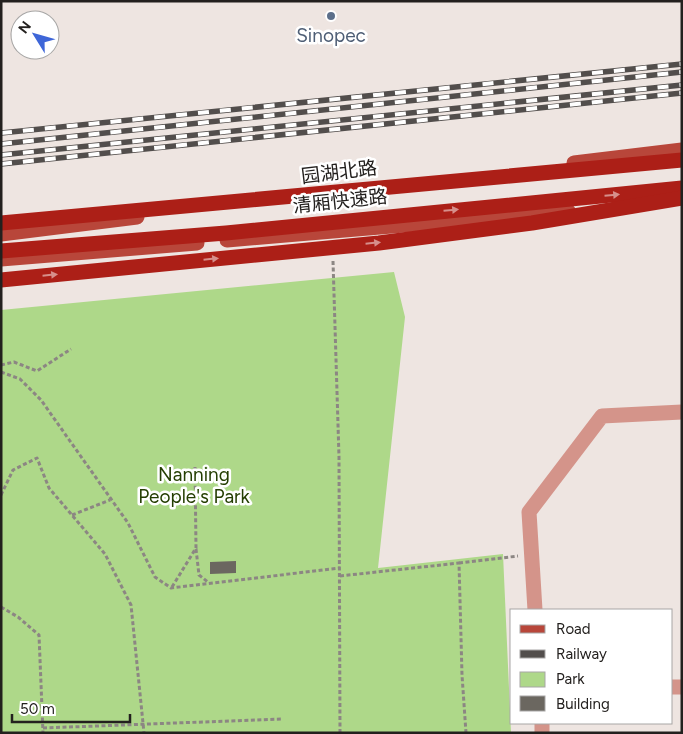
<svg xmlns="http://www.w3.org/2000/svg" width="683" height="734" font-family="Figtree,'Noto Sans SC',sans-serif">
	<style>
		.green { fill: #aed889 }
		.building { fill: #6b6760 }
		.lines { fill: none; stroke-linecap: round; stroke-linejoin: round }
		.path { stroke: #8c8683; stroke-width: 3; stroke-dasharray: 4 2.5; stroke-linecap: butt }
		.minor { stroke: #d4948a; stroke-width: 15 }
		.major { stroke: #b8463a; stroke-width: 15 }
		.highway { stroke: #ac1f17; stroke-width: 15 }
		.rail-casing { stroke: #524e4c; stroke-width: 5.5 }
		.rail { stroke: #fff; stroke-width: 4; stroke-dasharray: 11; stroke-linecap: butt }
		.highway-bridge { stroke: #ac1f17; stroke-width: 15 }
		.oneway { fill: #d68f8b }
		.service-dot { fill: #5c6f8a; stroke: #fff; stroke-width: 2 }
		.labels { text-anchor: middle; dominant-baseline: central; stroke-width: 5; stroke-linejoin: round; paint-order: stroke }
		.service-label { font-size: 19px; fill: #4e5e75; stroke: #fff }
		.street-label { font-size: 19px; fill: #23201e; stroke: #fff }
		.park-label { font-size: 19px; fill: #243e02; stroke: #fff }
	</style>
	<rect width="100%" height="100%" fill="#eee5e1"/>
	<path class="green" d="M394,272L405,317L378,568L503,554L511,733H1V310Z"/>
	<path class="building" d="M236,561V573L210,574V562Z"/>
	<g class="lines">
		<g class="path">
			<path d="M333,261L339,457L340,733"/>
			<path d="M1,365L14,362L37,371L71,349"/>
			<path d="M1,372L20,379L41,400L128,523L155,577L171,588L340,568"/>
			<path d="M1,495L13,470L37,458L49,488L105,554L131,605L144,733"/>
			<path d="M72,515L110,500"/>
			<path d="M196,549L199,575L209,583"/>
			<path d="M459,563L518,556"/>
			<path d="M340,576L459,563L462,675L466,733"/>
			<path d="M172,587L196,548L195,467"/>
			<path d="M1,607L18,617L39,635L43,733"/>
			<path d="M43,728L282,719"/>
		</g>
		<g class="minor">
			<path d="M535,610L529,512L602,416L682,412"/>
			<path d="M672,687H682"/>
			<path d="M542,723V733"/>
		</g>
		<g class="major">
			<path d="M574,163L682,150"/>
			<path d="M1,234L137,217"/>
			<path d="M227,240L568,211"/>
			<path d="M1,259L197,243"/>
		</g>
		<path class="highway" d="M1,251L226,233L682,188"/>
		<g class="rail-casing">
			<g id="rail">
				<path d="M1,133L682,64"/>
				<path d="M1,144L682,72"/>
				<path d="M1,155L682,85"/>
				<path d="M1,164L682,93"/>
			</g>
		</g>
		<use href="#rail" class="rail"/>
		<g class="highway-bridge">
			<path d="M1,223L682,160"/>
			<path d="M1,280L379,243L532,223L682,198"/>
		</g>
	</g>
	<defs><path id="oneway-solid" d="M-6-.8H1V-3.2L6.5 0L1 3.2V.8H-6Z" transform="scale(1.25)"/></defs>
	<g class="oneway">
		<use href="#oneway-solid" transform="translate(612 195) rotate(-5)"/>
		<use href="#oneway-solid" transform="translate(451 210) rotate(-5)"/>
		<use href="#oneway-solid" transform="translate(373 243) rotate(-6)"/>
		<use href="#oneway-solid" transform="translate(211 259) rotate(-6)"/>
		<use href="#oneway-solid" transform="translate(50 275) rotate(-6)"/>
	</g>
	<circle class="service-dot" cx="331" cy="16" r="5"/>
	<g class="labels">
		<g class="service-label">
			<text x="331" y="35">Sinopec</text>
		</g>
		<g class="street-label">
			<text transform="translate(339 172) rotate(-7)">园湖北路</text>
			<text transform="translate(340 201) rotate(-6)">清厢快速路</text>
		</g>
		<g class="park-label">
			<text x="194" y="474">Nanning<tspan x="194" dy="22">People's Park</tspan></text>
		</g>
	</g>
	<rect width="683" height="734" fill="none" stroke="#23201e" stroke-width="5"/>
	<rect x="510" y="609" width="162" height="115" fill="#ffffff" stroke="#a7a6a5"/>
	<rect x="520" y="625" width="25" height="8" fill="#b8463a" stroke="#a7a6a5"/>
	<text x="556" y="634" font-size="15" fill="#23201e">Road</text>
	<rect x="520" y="650" width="25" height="8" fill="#524e4c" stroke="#a7a6a5"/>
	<text x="556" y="659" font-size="15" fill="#23201e">Railway</text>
	<rect x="520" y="672" width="25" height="15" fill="#aed889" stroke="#a7a6a5"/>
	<text x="556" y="684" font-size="15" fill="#23201e">Park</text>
	<rect x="520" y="696" width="25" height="15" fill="#6b6760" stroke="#a7a6a5"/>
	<text x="556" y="709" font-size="15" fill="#23201e">Building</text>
	<g transform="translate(35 35) rotate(307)"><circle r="24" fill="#ffffff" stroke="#a7a6a5"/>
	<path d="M0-4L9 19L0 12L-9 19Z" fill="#3e66d8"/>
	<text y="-8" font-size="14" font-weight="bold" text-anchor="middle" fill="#23201e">N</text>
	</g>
	<path d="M12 714v8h118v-8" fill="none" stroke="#23201e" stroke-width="2.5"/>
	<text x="20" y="714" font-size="15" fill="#23201e" stroke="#ffffff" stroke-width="4" paint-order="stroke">50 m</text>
</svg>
